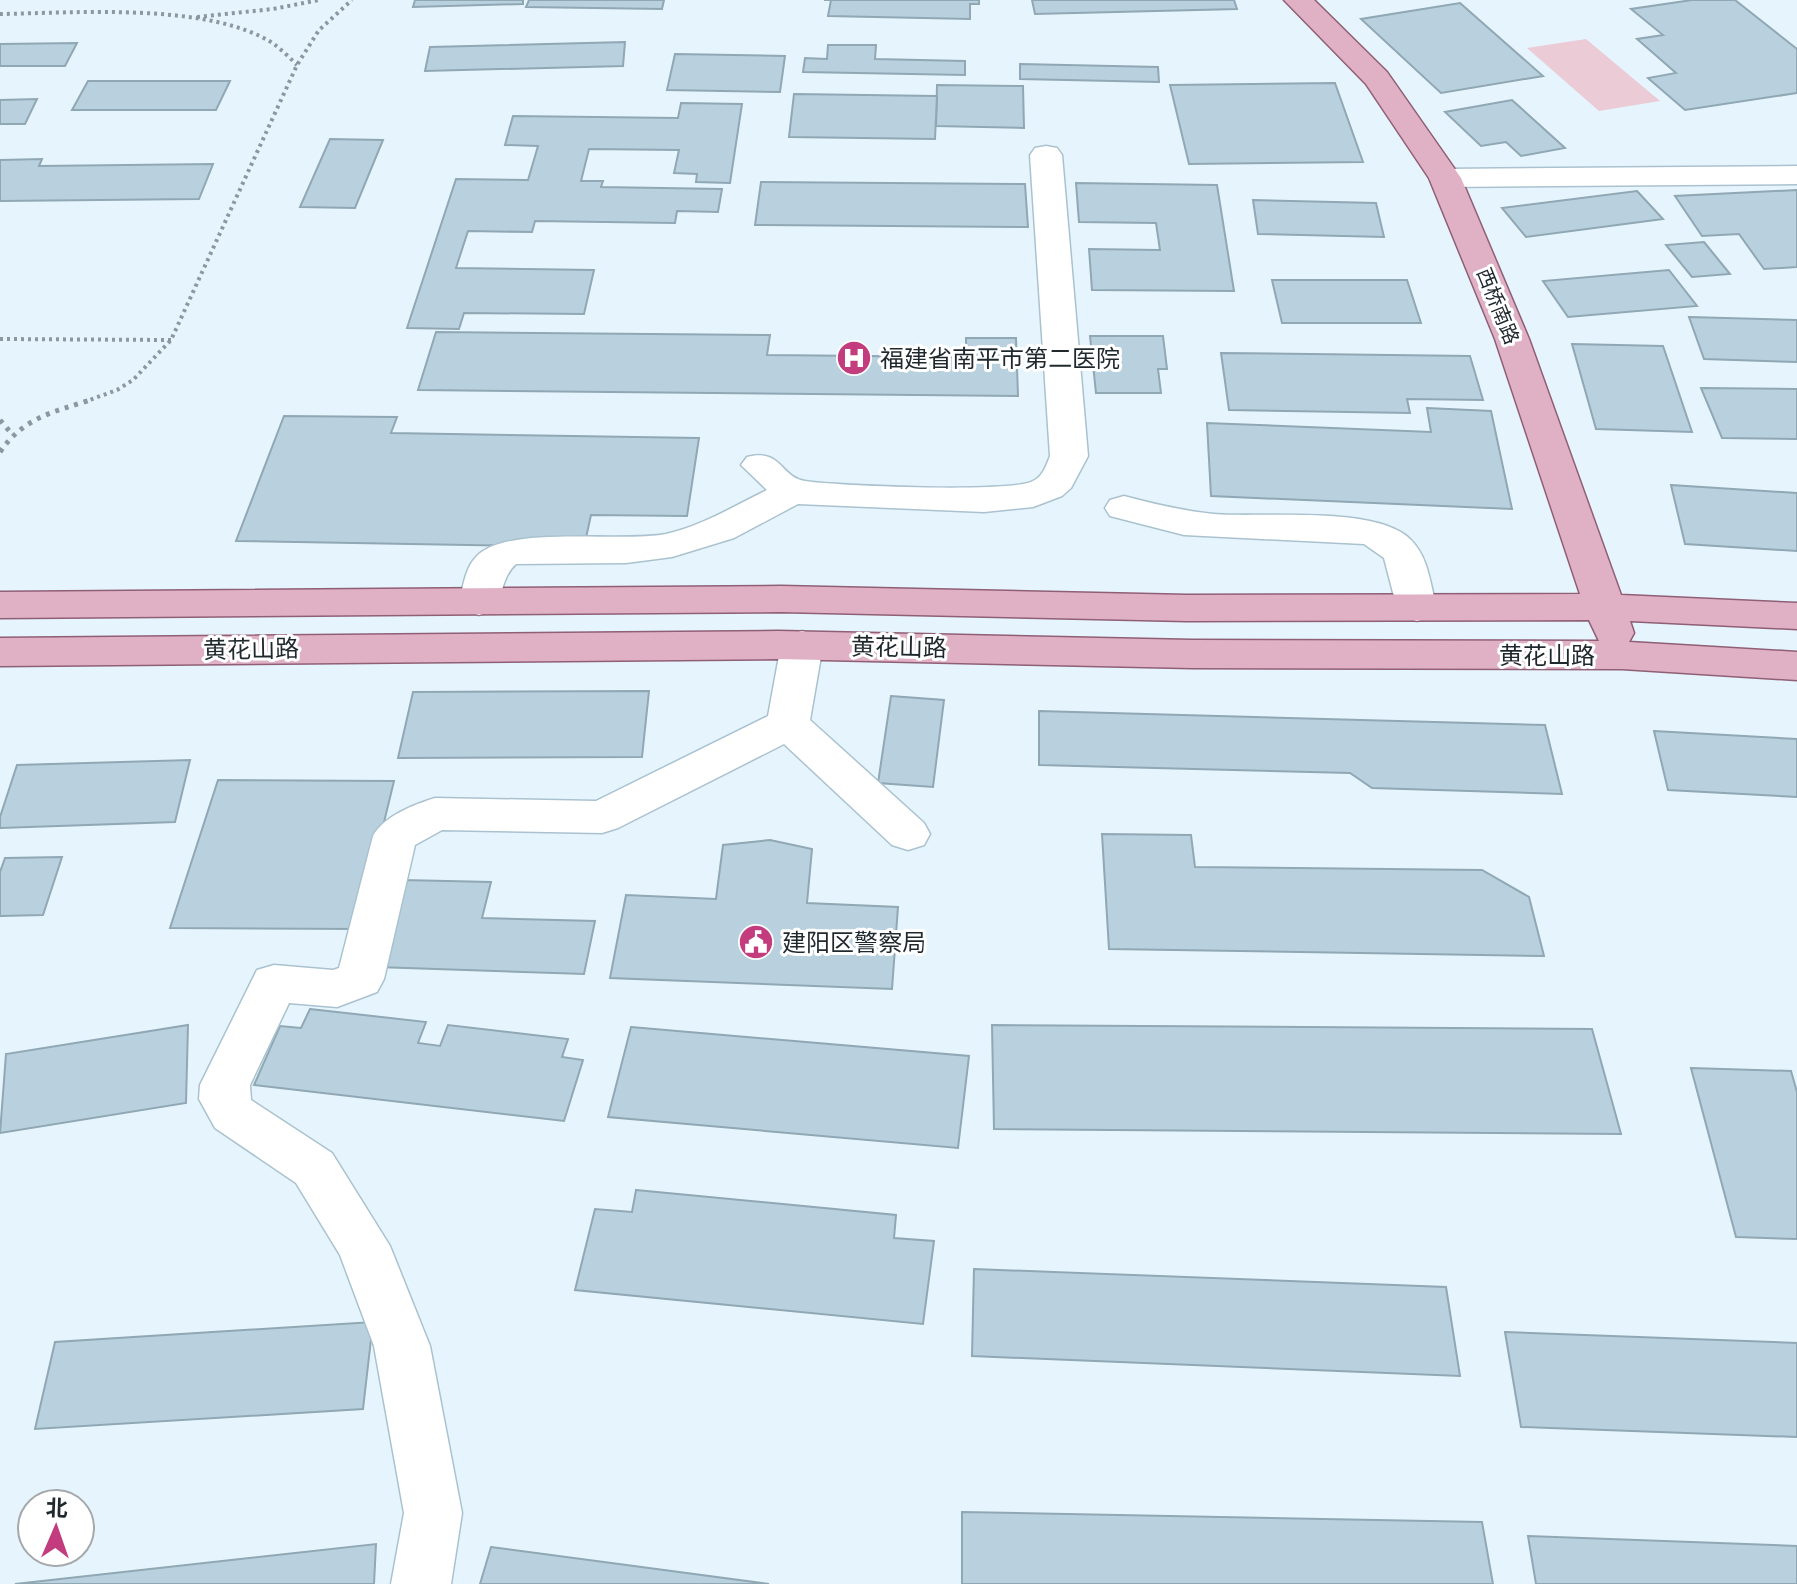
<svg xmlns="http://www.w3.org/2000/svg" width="1797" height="1584" font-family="'PT Sans','Noto Sans SC',sans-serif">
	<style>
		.green { fill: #eacbd6 }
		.building { fill: #b9d1de; stroke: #90a7b4; stroke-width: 2 }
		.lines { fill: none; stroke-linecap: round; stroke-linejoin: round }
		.minor-casing { stroke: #aac2cf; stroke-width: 3 }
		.major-casing { stroke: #8f5f76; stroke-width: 3 }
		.path-far1 { stroke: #8b989e; stroke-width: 4; stroke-dasharray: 3 4; stroke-linecap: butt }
		.path { stroke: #8b989e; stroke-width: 5; stroke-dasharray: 4 6; stroke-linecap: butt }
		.minor { fill: #fff; fill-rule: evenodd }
		.major { fill: #e0b1c4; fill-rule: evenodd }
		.labels { text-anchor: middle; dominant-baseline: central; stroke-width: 6; stroke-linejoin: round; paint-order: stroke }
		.far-street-label { font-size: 20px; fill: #1f282d; stroke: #fff }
		.poi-label { font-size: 24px; fill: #1f282d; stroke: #fff; text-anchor: start }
		.street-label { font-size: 24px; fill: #1f282d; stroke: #fff }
	</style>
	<rect width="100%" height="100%" fill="#e6f5fd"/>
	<path class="green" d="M1586,39L1660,101L1599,111L1527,48Z"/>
	<g class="building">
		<path d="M415,0H523V4L413,7Z"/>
		<path d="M529,0H664L662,9L526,7Z"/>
		<path d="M824,0H979V4H970V19L828,16L831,0Z"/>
		<path d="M1032,0H1234L1237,9L1035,14Z"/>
		<path d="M1692,0H1735L1797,49V93L1685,110L1648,78L1676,73L1637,39L1663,35L1631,9Z"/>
		<path d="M1460,3L1543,76L1441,93L1361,19Z"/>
		<path d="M625,42L623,66L425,71L430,47Z"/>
		<path d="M77,43L65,66H0V44Z"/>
		<path d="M828,45H876L875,59L965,61V75L803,72L805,58L827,59Z"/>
		<path d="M675,54L785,56L780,92L667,90Z"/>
		<path d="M1020,64L1158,67L1159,82L1020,79Z"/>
		<path d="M88,81H230L216,110H72Z"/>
		<path d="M1335,83L1363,162L1189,164L1170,85Z"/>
		<path d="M937,85L1023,86L1024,128L936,126Z"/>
		<path d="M794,94L937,96L935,139L789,137Z"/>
		<path d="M37,99L25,124H0V100Z"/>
		<path d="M1512,100L1565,148L1521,156L1506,142L1481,146L1445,112Z"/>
		<path d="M681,103L742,104L730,183L696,182L697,174L674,173L679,150L589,149L581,181H603L601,187L722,189L718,212L677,211L675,223L535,221L532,232L468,231L456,268L594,270L584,314L464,313L459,329L407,328L456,179L528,180L538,146L505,145L513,116L678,118Z"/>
		<path d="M330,139L383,140L355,208L300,207Z"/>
		<path d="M42,159L39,166L213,164L199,199L0,201V160Z"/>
		<path d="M761,182L1025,184L1028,227L755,225Z"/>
		<path d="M1076,183L1217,185L1234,291L1092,290L1089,249L1160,250L1156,223L1079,222Z"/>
		<path d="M1797,190V267L1764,269L1739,234L1702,236L1675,196Z"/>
		<path d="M1637,191L1663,219L1526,237L1502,208Z"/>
		<path d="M1253,200L1376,203L1384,237L1258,234Z"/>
		<path d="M1704,242L1730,274L1692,277L1666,245Z"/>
		<path d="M1669,270L1697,306L1568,317L1543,281Z"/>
		<path d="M1272,280H1407L1421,323H1282Z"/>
		<path d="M1689,317L1797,320V362L1704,359Z"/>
		<path d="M436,332L770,335L767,355L966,357V338H1016L1018,396L418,390Z"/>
		<path d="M1090,336H1163L1167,369H1158L1161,393H1096Z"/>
		<path d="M1572,344L1663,346L1692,432L1596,429Z"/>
		<path d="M1221,353L1470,356L1483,400L1407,399L1410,413L1229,410Z"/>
		<path d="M1701,388L1797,389V439L1722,438Z"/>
		<path d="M1427,408L1491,411L1512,509L1211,496L1207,423L1431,432Z"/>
		<path d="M284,416L397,417L391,433L699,438L687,516L591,515L584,547L236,541Z"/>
		<path d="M1671,485L1797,493V551L1685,544Z"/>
		<path d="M649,691L642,757L398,758L413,692Z"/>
		<path d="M891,696L944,700L933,787L878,783Z"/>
		<path d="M1039,711L1545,725L1562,794L1372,788L1350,773L1039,765Z"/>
		<path d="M1654,731L1797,739V797L1668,790Z"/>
		<path d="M190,760L175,822L0,828V817L17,765Z"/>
		<path d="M218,780L394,781L358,929L170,928Z"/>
		<path d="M1102,834L1191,835L1195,867L1482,870L1529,897L1544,956L1109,949Z"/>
		<path d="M770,840L812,849L807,903L898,907L892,989L610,978L626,895L716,899L723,845Z"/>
		<path d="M62,857L43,915L0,916V872L5,858Z"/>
		<path d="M402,880L491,882L482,918L595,921L584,974L377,967Z"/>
		<path d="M310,1009L426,1022L418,1043L440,1046L448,1025L568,1039L562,1057L583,1060L564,1121L254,1085L280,1026L301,1028Z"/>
		<path d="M188,1025L186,1103L0,1133L6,1054Z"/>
		<path d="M992,1025L1592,1029L1621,1134L994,1129Z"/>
		<path d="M631,1027L969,1056L958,1148L608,1117Z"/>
		<path d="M1691,1068L1791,1071L1797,1092V1239L1736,1237Z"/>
		<path d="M636,1190L896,1215L894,1238L934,1241L923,1324L575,1290L595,1209L632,1212Z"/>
		<path d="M974,1269L1446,1287L1460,1376L972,1356Z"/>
		<path d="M373,1322L363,1409L35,1429L55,1342Z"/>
		<path d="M1505,1332L1797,1343V1437L1521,1427Z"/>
		<path d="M962,1512L1482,1522L1493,1584H962Z"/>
		<path d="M1528,1536L1797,1546V1584H1536Z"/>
		<path d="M376,1544L374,1584H15Z"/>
		<path d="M491,1547L769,1584H480Z"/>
	</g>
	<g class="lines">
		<g class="minor-casing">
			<g id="minor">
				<path d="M1046,146L1057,148L1062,155L1088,456L1071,488L1062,496L1033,507L984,512L798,504L734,538L672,557L626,563L516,564C502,576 503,596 493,611L479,615L465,611L459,602C463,588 465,568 476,557C506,524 619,543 666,534C702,526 734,506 767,490L741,465L747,457C782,448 780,477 805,481C837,486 1012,493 1033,481C1043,476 1046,466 1050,456L1030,155L1035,148Z"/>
				<path d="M1797,166V184L1445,187L1434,185L1429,178L1434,171L1445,169Z"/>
				<path d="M1124,496C1154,504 1183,511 1214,514C1263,518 1378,505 1411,540C1429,558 1430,585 1437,608L1431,617L1417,621L1403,617L1397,608L1384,558L1364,544L1184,535L1110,516L1105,508L1110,500Z"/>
				<path d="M802,631L817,635L823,645L810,720L924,823L930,834L924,845L908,850L892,845L784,744L618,828L602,833L442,830L415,845L384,979L377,992L337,1007L289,1003L250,1085L251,1100L332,1153L390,1246L430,1346L462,1513L451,1584H391L404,1513L374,1346L340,1255L296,1183L215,1128L199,1099L200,1085L257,970L274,965L333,970L339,968L373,836C384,816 413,805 435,798L596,801L768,716L781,645L787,635Z"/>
			</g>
		</g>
		<g class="major-casing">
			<path id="major" d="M1284,0H1314L1387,72L1461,178L1529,339L1621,595L1797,603V629L1630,621L1634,633L1629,642L1797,652V680L1622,669L1192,668L778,659L0,666V638L778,631L1192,640L1599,641L1589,620L1187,621L781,612L0,618V592L781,586L1187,595L1580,594L1495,339L1429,178L1366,84Z"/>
		</g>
		<g class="path-far1">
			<path d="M0,14C75,13 210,2 274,44C282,50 290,58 297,65"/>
			<path d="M197,17L273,9L319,0"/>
			<path d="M0,339L171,340"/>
			<path d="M84,402L117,390L133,380L171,340L297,65L319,30L352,0"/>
		</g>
		<g class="path">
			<path d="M0,420L11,433"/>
			<path d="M0,452C23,418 53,412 90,400"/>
		</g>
		<use href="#minor" class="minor"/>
		<use href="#major" class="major"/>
	</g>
	<defs>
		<g id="hospital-disc" transform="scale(1.8)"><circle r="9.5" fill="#c23c7e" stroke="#fff"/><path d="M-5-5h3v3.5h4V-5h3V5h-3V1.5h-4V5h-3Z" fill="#fff"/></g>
		<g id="civic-disc" transform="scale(1.8)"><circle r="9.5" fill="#c23c7e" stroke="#fff"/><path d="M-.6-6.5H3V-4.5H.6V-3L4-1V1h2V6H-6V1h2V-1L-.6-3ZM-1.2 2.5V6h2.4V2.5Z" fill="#fff"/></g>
	</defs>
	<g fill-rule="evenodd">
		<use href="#hospital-disc" x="854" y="358"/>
		<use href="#civic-disc" x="756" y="942"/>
	</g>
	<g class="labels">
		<g class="far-street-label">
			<text transform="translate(1498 306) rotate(68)">西桥南路</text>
		</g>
		<g class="poi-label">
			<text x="880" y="358">福建省南平市第二医院</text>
			<text x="782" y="942">建阳区警察局</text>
		</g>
		<g class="street-label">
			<text transform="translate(899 647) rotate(1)">黄花山路</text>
			<text transform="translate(251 649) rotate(-1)">黄花山路</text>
			<text x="1547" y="655">黄花山路</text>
		</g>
	</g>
	<g transform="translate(56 1528) rotate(2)"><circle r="38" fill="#ffffff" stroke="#a5a9ab" stroke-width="2"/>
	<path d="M0-6L14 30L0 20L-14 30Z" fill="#c23c7e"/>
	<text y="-12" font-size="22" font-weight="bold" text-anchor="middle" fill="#1f282d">北</text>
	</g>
</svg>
